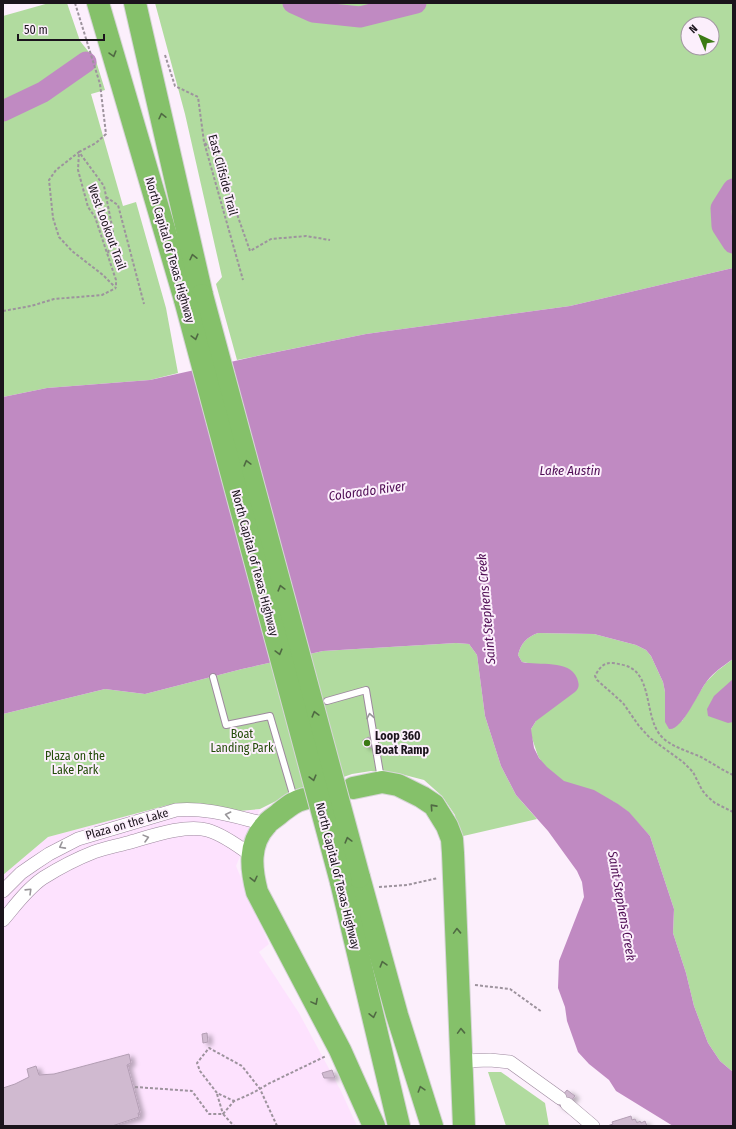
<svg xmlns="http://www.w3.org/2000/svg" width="736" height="1129" font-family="'Fira Sans Condensed',sans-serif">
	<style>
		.built { fill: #fde2fe }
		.green { fill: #b1db9f; fill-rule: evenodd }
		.water { fill: #c08ac2 }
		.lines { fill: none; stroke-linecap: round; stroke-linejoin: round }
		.river { stroke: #c08ac2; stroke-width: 21 }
		.building { fill: #d0bad0; stroke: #b39eb4; filter: url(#shadow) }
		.lane-casing { stroke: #9d899e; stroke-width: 8 }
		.street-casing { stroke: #9d899e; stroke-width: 14 }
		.highway-casing { stroke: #d6d5d6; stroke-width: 24 }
		.path { stroke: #9d939d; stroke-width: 2; stroke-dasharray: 3 2; stroke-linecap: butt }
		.lane { stroke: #fff; stroke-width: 6 }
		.street { stroke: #fff; stroke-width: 13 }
		.highway { stroke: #85c16a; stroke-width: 22 }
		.highway-bridge-casing { stroke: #d6d5d6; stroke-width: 24; stroke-linecap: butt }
		.highway-bridge { stroke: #85c16a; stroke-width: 22 }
		.oneway { stroke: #506a43 }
		.oneway2 { stroke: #989599 }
		.poi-dot { fill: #3c7a15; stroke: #fceffc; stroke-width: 1.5 }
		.labels { text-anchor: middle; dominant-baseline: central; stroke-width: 4; stroke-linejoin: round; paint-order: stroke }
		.street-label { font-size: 12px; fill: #1b141c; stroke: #fceffc }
		.park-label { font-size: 12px; fill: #224b08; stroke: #fceffc }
		.poi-label { font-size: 12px; font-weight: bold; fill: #1b141c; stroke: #fceffc; text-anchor: start }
		.water-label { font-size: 13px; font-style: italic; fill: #4f0c54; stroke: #fceffc }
	</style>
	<defs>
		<filter id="shadow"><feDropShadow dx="4.5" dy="2.5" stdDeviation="2" flood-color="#0004"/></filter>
	</defs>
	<rect width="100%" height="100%" fill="#fceffc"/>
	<path class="built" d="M204,804L239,811L260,809L236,866L269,944L259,952L299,1013L341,1091L357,1126H3V875L48,837L168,805Z"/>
	<g class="green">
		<path d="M49,3H67L80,41L96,61L105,90L91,94L123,206L136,202L166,308L178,373L150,380L47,388L3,397V16Z"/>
		<path d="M155,3H733V268L570,306L366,334L237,360L216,284L222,277L185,114ZM688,24H712V48H688Z"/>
		<path d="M538,633L594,634L636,645L646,650L651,656L663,682L665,692V722L682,721L706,682L717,671L733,659V1072L720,1061L708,1043L694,1006L686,973L673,933L674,909L650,836L628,812L620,806L614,802L564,782L545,767L538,756L531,735V729L536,721L528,663L522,662L518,655C521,643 527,637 538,633Z"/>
		<path d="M456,643L469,644L477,655L485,716L501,766L516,795L537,819L459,837L455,815L442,796L424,780L397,773L371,771L352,774L278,800L260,809L239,811L204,804L168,805L48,837L3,875V714L105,689L145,694L242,669L323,651Z"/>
		<path d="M488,1072H501L545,1103L549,1126H506Z"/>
	</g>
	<g class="water">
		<path d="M733,268V659C723,666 714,672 707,681C699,691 682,731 669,729L665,722V692L663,682L651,656L646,650L636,645L594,634L538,633C527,637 521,643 518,655L522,662C539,666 569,659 577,678C579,684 580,687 575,692L536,721L531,729L534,748L539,758L547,767L564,781L594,790L618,804L629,812L650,836L674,909L673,933L686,973L694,1006L708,1043L720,1061L733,1072V1126H673L616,1091L609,1080L589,1064L578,1052L567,1021L565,1007L558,988L559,961L584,897L582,882L577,871L548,831L516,795L501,766L485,716L477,655L469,644L456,643L323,651L242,669L145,694L105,689L3,714V397L47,388L150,380L257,356L366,334L570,306Z"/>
		<path d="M733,679V722L728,723L708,716L707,709L714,696Z"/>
	</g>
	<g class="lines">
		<g class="river">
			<path d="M293,3L313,12L360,17L416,3"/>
			<path d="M3,111L43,92L86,62"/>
			<path d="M733,189L721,208L722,226L733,243"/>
		</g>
	</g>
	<g class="building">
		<path d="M369,737L372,747H365L363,740Z"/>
		<path d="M207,1033L208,1042L203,1043L202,1034Z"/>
		<path d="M129,1054L131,1063L127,1065L140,1113H138L139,1117L112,1126H3V1088L15,1084L29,1077L27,1069L36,1066L39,1075L54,1074Z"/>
		<path d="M332,1070L335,1078H324L322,1073Z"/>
		<path d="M567,1090L575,1096L564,1109L556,1103Z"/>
		<path d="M631,1116L632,1120L635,1119L637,1123L640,1121L641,1123L645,1121L647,1126H607L613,1124L612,1122L615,1121Z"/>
	</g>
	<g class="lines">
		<g class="lane-casing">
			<g id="lane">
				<path d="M213,677L226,725L270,716L294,798"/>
				<path d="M327,701L366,690L381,779"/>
			</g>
		</g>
		<g class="street-casing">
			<g id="street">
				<path d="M3,891L21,873L34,864L49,854L78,839L176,810C206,807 236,817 266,824"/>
				<path d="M3,920C15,906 27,889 43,878C59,868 76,859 94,852C105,848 116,846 127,843C149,837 184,824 207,830C222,834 240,847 252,856"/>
				<path d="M462,1061L490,1060L510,1062L560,1098"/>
				<path d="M567,1104L593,1126"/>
			</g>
		</g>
		<g class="highway-casing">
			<g id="highway">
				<path d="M98,3L185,300"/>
				<path d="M135,3L202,295"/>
				<path d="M353,788L382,782L398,785L422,797L434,805L447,826L452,839L453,853L464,1126"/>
				<path d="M304,799C293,802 289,806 280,813C276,817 269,820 266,825C248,844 251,869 257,892L340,1050L374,1126"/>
				<path d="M359,877L397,1015L432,1126"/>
				<path d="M341,882L399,1126"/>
			</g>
		</g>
		<g class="path">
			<path d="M75,3L100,84L106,134L96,143L79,152L78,170L88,207L95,217L116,280V288"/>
			<path d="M165,55L175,86L198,97L204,142L243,280"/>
			<path d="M205,143L217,157L250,251L271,239L306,236L330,240"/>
			<path d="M106,197L118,205L144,304"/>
			<path d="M108,253L113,231L104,186L79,152L56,170L49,180L53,218L59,237L72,251L103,275L115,287"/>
			<path d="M3,311L31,306L54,299L102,295L116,288"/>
			<path d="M733,775C722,770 712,763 701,757C688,751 671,747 661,736C645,718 652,680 631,668C626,665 619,664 613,663C604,662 599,668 595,676L597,680L623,703L639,726L650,738L683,762L693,772L702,790L707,796L715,803L733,812"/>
			<path d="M379,887L407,885L438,878"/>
			<path d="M475,985L510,989L542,1012"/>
			<path d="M135,1087L192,1091L209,1114H223L234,1126"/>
			<path d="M217,1094L223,1114"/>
			<path d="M223,1114L234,1101"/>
			<path d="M277,1126L260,1089L242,1066L209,1048L197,1063L200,1071L217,1093L234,1101C247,1096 257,1091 268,1084L326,1056"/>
		</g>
		<use href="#lane" class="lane"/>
		<use href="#street" class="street"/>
		<use href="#highway" class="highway"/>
		<g class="highway-bridge-casing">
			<g id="highway-bridge">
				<path d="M202,295L359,877"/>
				<path d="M185,300L341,882"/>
			</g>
		</g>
		<use href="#highway-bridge" class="highway-bridge"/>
	</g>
	<defs><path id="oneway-chevron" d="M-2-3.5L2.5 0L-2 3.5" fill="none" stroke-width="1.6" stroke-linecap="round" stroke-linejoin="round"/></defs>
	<g class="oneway">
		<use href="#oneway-chevron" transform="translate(113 54) rotate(74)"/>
		<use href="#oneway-chevron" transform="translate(162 116) rotate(-103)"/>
		<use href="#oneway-chevron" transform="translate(193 257) rotate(-103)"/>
		<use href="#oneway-chevron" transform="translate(195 337) rotate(75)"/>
		<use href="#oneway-chevron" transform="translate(247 463) rotate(-105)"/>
		<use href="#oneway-chevron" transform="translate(281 588) rotate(-105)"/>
		<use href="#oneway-chevron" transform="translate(279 652) rotate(75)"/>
		<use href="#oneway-chevron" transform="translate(315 714) rotate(-105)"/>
		<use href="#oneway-chevron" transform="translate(313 778) rotate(75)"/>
		<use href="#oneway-chevron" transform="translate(433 807) rotate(-132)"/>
		<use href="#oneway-chevron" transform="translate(348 840) rotate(-105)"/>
		<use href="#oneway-chevron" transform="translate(254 879) rotate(77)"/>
		<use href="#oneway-chevron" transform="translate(457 931) rotate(-92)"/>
		<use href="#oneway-chevron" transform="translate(383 964) rotate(-106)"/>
		<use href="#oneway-chevron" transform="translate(315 1002) rotate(62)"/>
		<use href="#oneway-chevron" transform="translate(373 1015) rotate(77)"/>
		<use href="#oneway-chevron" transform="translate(461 1031) rotate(-92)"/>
		<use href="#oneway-chevron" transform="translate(421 1089) rotate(-107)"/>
	</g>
	<g class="oneway2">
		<use href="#oneway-chevron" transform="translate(370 716) rotate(-100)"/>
		<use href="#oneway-chevron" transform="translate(228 815) rotate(-168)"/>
		<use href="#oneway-chevron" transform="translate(146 838) rotate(-15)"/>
		<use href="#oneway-chevron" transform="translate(62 846) rotate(152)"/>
		<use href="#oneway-chevron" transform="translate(29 891) rotate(-44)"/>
	</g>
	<circle class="poi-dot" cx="367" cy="743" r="4"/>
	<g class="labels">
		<g class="street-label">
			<text transform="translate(223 175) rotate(75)">East Clifside Trail</text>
			<text transform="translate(107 227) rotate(70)">West Lookout Trail</text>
			<text transform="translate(170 250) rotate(74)">North Capital of Texas Highway</text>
			<text transform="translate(255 563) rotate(75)">North Capital of Texas Highway</text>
			<text transform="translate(127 824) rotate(-16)">Plaza on the Lake</text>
			<text transform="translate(338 876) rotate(76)">North Capital of Texas Highway</text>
		</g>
		<g class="park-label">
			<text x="242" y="734">Boat<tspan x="242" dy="14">Landing Park</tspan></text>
			<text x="75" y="756">Plaza on the<tspan x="75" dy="14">Lake Park</tspan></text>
		</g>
		<g class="poi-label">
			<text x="375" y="736">Loop 360<tspan x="375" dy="14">Boat Ramp</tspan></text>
		</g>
		<g class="water-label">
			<text x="570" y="470">Lake Austin</text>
			<text transform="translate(367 491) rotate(-8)">Colorado River</text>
			<text transform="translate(486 609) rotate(-95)">Saint Stephens Creek</text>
			<text transform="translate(622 906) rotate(80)">Saint Stephens Creek</text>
		</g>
	</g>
	<rect width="736" height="1129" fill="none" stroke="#1b141c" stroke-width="8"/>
	<g transform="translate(700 36) rotate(316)"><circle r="19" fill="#fceffc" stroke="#a297a2"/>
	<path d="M0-3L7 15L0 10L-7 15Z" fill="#3c7a15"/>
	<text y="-6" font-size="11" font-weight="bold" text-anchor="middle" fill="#1b141c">N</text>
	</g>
	<path d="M18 34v6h86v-6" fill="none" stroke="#1b141c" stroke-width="2"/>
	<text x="24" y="34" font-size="12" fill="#1b141c" stroke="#fceffc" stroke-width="3" paint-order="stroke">50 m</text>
</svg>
